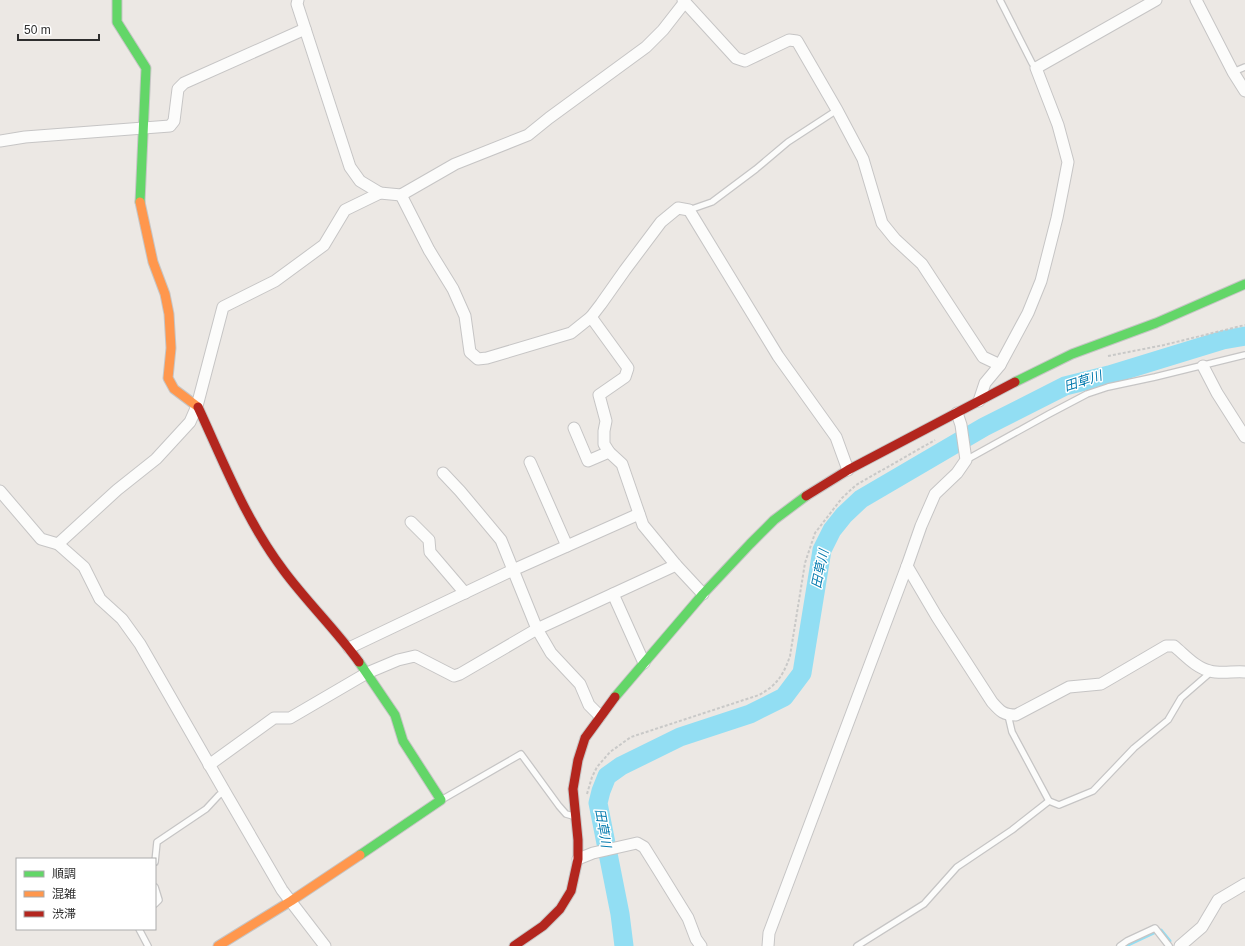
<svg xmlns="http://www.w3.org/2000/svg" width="1245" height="946" font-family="Arial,'Noto Sans JP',sans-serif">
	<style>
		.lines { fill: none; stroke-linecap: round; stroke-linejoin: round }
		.stream { stroke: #92def3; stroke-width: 3 }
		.river { stroke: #92def3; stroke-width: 19 }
		.lane-casing { stroke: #c6c5c5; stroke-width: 8 }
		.street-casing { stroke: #c6c5c5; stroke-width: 13 }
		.fast-casing { stroke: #c6c5c5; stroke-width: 11 }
		.slow-casing { stroke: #c6c5c5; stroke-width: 11 }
		.jam-casing { stroke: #c6c5c5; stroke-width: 11 }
		.path { stroke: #c9c9c8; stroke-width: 2; stroke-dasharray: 3 2; stroke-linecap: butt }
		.lane { stroke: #fcfcfb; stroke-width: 5.5 }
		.street { stroke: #fcfcfb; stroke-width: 11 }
		.fast { stroke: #63d668; stroke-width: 9 }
		.slow { stroke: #ff974d; stroke-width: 9 }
		.jam { stroke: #b3261e; stroke-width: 9 }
		.labels { text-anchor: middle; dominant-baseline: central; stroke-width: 3; stroke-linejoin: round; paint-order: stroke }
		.water-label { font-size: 13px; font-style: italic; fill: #027aae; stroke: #fff }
	</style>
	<rect width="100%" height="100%" fill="#ece8e4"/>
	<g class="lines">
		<g class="stream">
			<path d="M1161,930L1170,941"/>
			<path d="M1126,946L1154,933"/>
		</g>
		<path class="river" d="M624,946L620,914L598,803L601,791L607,776L621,766L680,737L750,714L784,697L802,673L822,550L832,530L844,515L861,499L984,427L1065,386L1109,375L1223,340L1245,336"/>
		<g class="lane-casing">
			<g id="lane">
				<path d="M1000,0L1032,63L1036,68"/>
				<path d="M1233,72L1245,67"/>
				<path d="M689,210L712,202L756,169L788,142L837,110"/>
				<path d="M966,460L1049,414L1087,394L1108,387L1155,377L1245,355"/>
				<path d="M1008,715L1012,732L1049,801L1059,805L1093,791L1134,748L1168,720L1181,698L1211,672"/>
				<path d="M443,799L521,754L559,806L566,814L573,816"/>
				<path d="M155,862L157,842L206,809L219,795L225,792"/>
				<path d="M155,887L159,900L155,904"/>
				<path d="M139,929L148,946"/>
				<path d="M857,946L924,904L957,867L1012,830L1049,801"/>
				<path d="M1120,946L1127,941L1155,928L1169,946"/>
			</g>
		</g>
		<g class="street-casing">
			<g id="street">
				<path d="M298,0L297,4L350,167L360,181L380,193"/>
				<path d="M683,0L736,58L745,61L789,40L797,41L837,110L863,159L882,223L895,239L922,264L983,357L1000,365"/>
				<path d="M1196,0L1233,72L1245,91"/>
				<path d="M0,141L25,137L170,126L174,121L178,89L184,83L305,29"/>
				<path d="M401,195L429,250L453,289L465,316L470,352L478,359L487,358L571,333L591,317L601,304L625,270L661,222L678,208L689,210L778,356L836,437L848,470"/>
				<path d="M591,317L628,368L625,377L599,395L606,421L604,431V444L609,452"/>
				<path d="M1203,366L1217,393L1245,437"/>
				<path d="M979,401L985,383L1000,365L1028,313L1041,281L1057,218L1063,188L1068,162L1058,125L1036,68L1156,0"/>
				<path d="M574,428L588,461L609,452L622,464L643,525L676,565L703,594"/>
				<path d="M530,462L567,546"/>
				<path d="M443,473L460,491L501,540L537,629L551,653L580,684L589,705L600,716"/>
				<path d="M0,491L41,539L58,544L84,567L100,599L122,619L140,644L225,792L282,890L325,946"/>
				<path d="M411,522L429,540L430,552L465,593"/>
				<path d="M58,544L117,490L156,459L190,422L197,406L223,307L275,281L324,245L345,210L380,193L401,195L455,164L528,135L549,118L646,47L663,30L684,3"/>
				<path d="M907,566L937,617L992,702C1000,711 1003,715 1016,715L1069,687L1101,684L1166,646H1174C1185,655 1196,668 1210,671C1220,674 1234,671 1245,672"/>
				<path d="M613,594L644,663"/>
				<path d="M349,648L513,570L639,514"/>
				<path d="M209,765L274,718H290L367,673L398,660L415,656L454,676L460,674L537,629L676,565"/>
				<path d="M578,859L593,853L637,843L644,847L659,871L688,918L696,939L701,946"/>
				<path d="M768,946L769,933L907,566L921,526L935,494L957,473L966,460L961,425L957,413"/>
				<path d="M1180,946L1202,927L1218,900L1245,884"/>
			</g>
		</g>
		<g class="fast-casing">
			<g id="fast">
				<path d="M117,0V22L146,68L140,202"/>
				<path d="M1015,382L1072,354L1156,323L1245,284"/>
				<path d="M359,662L395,715L403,741L441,800L360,855"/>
				<path d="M615,697L703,594L750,544L774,520L806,496"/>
			</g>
		</g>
		<g class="slow-casing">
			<g id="slow">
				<path d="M140,202L153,262L165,294L169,314L171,348L168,378L174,389L198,407"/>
				<path d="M218,946L291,901L360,855"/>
			</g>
		</g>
		<g class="jam-casing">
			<g id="jam">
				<path d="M198,407C224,463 246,521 284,571C307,602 336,630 359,662"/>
				<path d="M806,496L848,470L1015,382"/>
				<path d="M514,946L543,926L560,909L571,891L578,859V840L573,789L578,760L585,738L615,697"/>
			</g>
		</g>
		<g class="path">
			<path d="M1108,356L1164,345L1245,325"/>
			<path d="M587,794L592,777L597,767L610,752L631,737L759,695C777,685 783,676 790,656L805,563L815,533L842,498L856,485L935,440"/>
		</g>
		<use href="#lane" class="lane"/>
		<use href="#street" class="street"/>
		<use href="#fast" class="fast"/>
		<use href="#slow" class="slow"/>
		<use href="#jam" class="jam"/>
	</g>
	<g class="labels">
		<g class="water-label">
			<text transform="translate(1083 381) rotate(-18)">田草川</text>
			<text transform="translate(820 569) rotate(-78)">田草川</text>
			<text transform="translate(603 828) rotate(80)">田草川</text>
		</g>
	</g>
	<rect x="16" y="858" width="140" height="72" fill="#ffffff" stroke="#ababab"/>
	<rect x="24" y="871" width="20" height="6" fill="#63d668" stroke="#ababab"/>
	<text x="52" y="878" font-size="12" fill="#2e2e2e">順調</text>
	<rect x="24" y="891" width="20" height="6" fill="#ff974d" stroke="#ababab"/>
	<text x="52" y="898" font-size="12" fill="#2e2e2e">混雑</text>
	<rect x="24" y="911" width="20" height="6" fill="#b3261e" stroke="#ababab"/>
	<text x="52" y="918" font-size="12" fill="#2e2e2e">渋滞</text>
	<path d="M18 34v6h81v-6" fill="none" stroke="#2e2e2e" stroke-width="2"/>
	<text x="24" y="34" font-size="12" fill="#2e2e2e" stroke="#ffffff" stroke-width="3" paint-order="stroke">50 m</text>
</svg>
